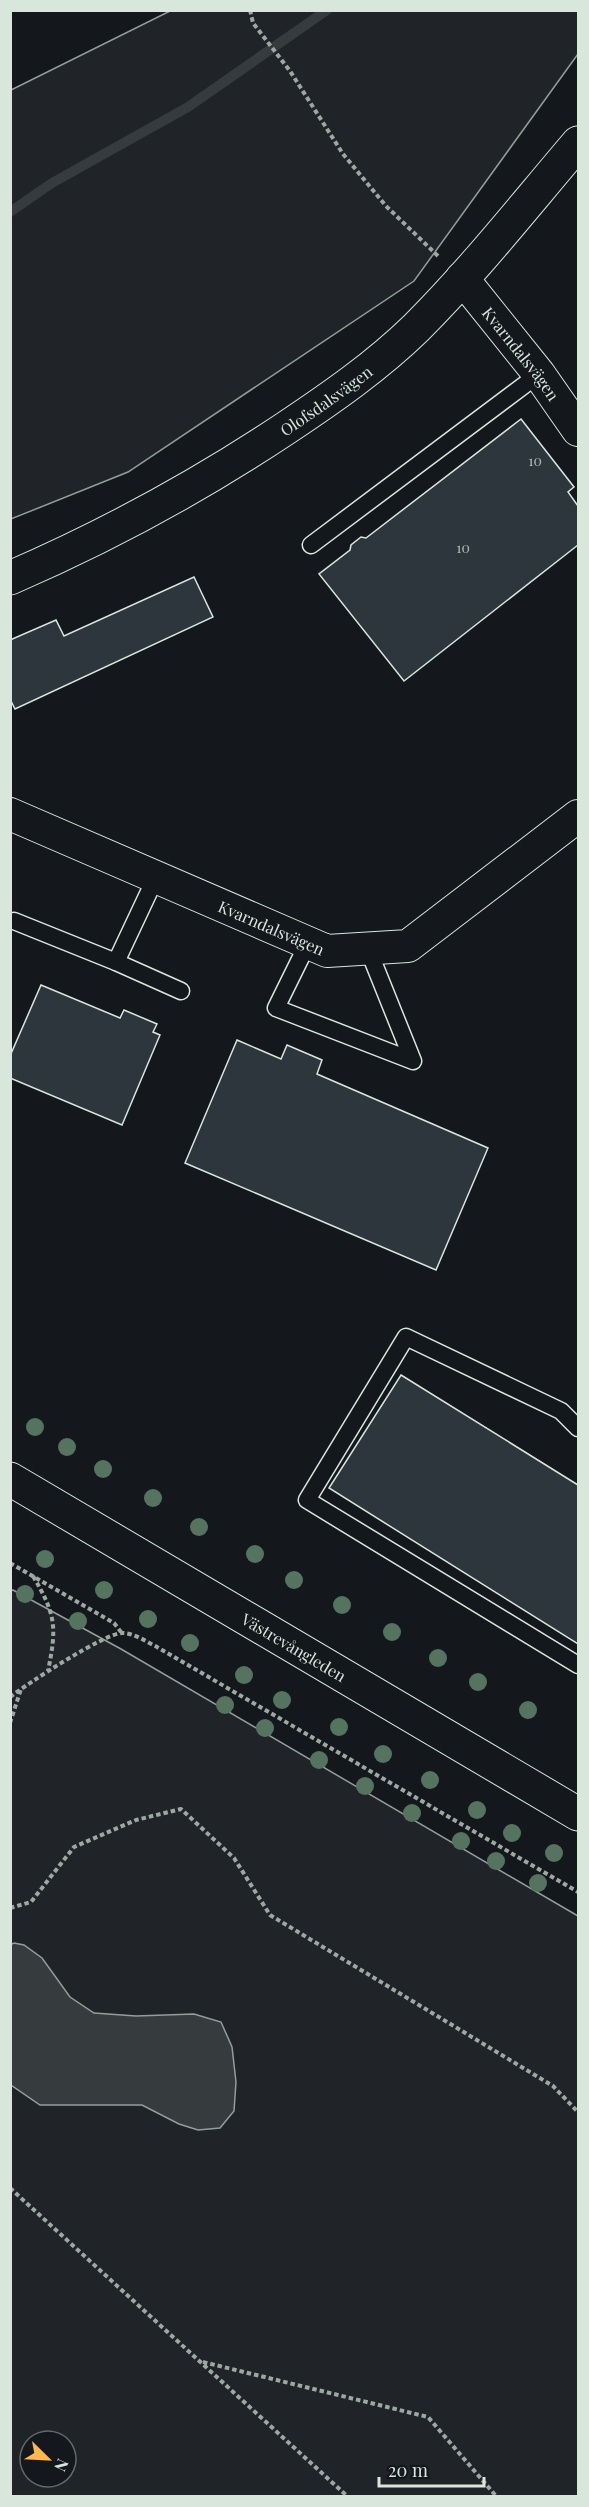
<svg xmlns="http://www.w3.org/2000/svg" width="589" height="2507" font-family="'Playfair Display',serif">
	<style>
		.green { fill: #202428; stroke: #939e99; stroke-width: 1.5; fill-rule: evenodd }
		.water { fill: #363b3e; stroke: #939e99; stroke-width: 1.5 }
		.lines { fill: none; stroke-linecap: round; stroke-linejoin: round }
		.stream { stroke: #363b3e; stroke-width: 10 }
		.building { fill: #2c363c; stroke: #d8e6dc; stroke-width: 1.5 }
		.service-casing { stroke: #d8e6dc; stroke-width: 19 }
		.minor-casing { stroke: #d8e6dc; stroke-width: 34 }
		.tertiary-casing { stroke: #d8e6dc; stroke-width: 35 }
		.path { stroke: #9da8a2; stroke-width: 4; stroke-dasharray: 4.5 3; stroke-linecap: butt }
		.service { stroke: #14181c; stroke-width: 16 }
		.minor { stroke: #14181c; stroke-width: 32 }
		.tertiary { stroke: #14181c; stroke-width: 33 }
		.tree { fill: #55745f }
		.labels { text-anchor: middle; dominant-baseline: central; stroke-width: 4.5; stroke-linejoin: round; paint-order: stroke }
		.number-label { font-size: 14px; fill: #adbab4 }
		.street-label { font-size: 16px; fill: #d8e6dc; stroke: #14181c }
	</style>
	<rect width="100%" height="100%" fill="#14181c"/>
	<g class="green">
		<path d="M170,11H578V54L414,281L128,472L11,519V90Z"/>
		<path d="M13,1590L121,1649L578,1916V2496H11L10,1592ZM30,2441H66V2477H30Z"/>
	</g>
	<path class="water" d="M14,1943L24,1945L42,1958L70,1997L94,2013L136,2016L194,2014L221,2022L232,2047L236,2082L234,2111L220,2128L198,2130L179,2124L142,2105H40L11,2085L10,1945Z"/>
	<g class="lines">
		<path class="stream" d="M10,212L52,183L188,107L327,10"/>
	</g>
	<g class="building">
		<path d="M521,419L574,487L568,492L578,506V545L404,681L319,574L350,550L351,545L361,537L366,538Z"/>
		<path d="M194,577L213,617L15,709L10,699V640L56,620L64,636Z"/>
		<path d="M41,985L120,1018L124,1010L157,1024L153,1032L160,1035L122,1125L10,1078V1056Z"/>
		<path d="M237,1040L281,1059L287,1045L322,1060L317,1074L488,1148L436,1270L185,1163Z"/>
		<path d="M401,1375L578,1485V1644L329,1488Z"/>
	</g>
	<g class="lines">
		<g class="service-casing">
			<g id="service">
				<path d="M311,545L539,374"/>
				<path d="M156,877L116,962L181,991"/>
				<path d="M14,921L116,962"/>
				<path d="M308,943L276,1008L413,1061L368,949"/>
				<path d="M578,1428L561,1411L406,1337L307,1500L578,1665"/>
			</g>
		</g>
		<g class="minor-casing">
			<g id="minor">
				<path id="s1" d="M462,278L539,374L578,430"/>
				<path id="s2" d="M10,814L327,951L408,946L578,816"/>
			</g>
		</g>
		<g class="tertiary-casing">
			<g id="tertiary">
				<path id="s3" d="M10,578C107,536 199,486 286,428C331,398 377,366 416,328C474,270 525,205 578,143"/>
				<path id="s4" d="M10,1479L578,1814"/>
			</g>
		</g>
		<g class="path">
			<path d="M250,10L253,23L290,71L343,154L386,206L438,256"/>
			<path d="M10,1563L114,1623L121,1632"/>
			<path d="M33,1576C56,1615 57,1627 48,1671"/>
			<path d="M10,1697C27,1684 106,1632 123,1633C134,1633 147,1642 157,1647L578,1892"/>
			<path d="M10,1723L21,1689"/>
			<path d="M10,1908L31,1902L74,1847L136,1820L181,1809L234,1858L270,1915L553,2086L578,2112"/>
			<path d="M10,2188L347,2496"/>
			<path d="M203,2362L428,2417L496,2496"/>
		</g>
		<use href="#service" class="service"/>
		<use href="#minor" class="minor"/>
		<use href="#tertiary" class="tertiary"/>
	</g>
	<g class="tree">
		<circle cx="35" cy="1427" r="9"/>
		<circle cx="67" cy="1447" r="9"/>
		<circle cx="103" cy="1469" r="9"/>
		<circle cx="153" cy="1498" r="9"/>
		<circle cx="199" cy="1527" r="9"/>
		<circle cx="255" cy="1554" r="9"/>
		<circle cx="45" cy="1559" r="9"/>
		<circle cx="294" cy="1580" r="9"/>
		<circle cx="104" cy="1590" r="9"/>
		<circle cx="25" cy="1594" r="9"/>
		<circle cx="342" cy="1605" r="9"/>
		<circle cx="148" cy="1619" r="9"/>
		<circle cx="78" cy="1621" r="9"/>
		<circle cx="392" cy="1632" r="9"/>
		<circle cx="190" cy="1643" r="9"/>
		<circle cx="438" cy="1658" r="9"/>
		<circle cx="244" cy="1675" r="9"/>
		<circle cx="478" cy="1682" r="9"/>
		<circle cx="282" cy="1700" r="9"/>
		<circle cx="225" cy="1705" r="9"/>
		<circle cx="528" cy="1710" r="9"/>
		<circle cx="339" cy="1727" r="9"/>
		<circle cx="265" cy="1728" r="9"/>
		<circle cx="383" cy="1754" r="9"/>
		<circle cx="319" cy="1760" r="9"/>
		<circle cx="430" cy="1780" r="9"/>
		<circle cx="365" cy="1786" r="9"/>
		<circle cx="477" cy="1810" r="9"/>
		<circle cx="412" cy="1813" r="9"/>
		<circle cx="512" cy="1833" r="9"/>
		<circle cx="461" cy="1841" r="9"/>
		<circle cx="554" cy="1853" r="9"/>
		<circle cx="496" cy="1861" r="9"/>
		<circle cx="538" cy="1883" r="9"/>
	</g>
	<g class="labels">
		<g class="number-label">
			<text x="535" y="460">10</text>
			<text x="463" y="547">10</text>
		</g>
		<g class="street-label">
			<text stroke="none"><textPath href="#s1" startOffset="96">Kvarndalsvägen</textPath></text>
			<text stroke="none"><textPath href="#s3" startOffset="363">Olofsdalsvägen</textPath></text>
			<text stroke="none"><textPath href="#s2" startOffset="285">Kvarndalsvägen</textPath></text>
			<text stroke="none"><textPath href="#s4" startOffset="330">Västrevångleden</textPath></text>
		</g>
	</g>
	<rect width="589" height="2507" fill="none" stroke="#d8e6dc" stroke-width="24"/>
	<g transform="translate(48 2459) rotate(114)"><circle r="28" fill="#14181c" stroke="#626a69" stroke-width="1.5"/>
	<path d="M0-4.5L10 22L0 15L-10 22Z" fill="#ffb74d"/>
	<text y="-9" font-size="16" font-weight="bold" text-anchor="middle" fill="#d8e6dc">N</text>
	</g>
	<path d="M379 2477v9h105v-9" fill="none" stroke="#d8e6dc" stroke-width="3"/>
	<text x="388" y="2477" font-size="18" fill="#d8e6dc" stroke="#14181c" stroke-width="4.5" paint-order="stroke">20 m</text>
</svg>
